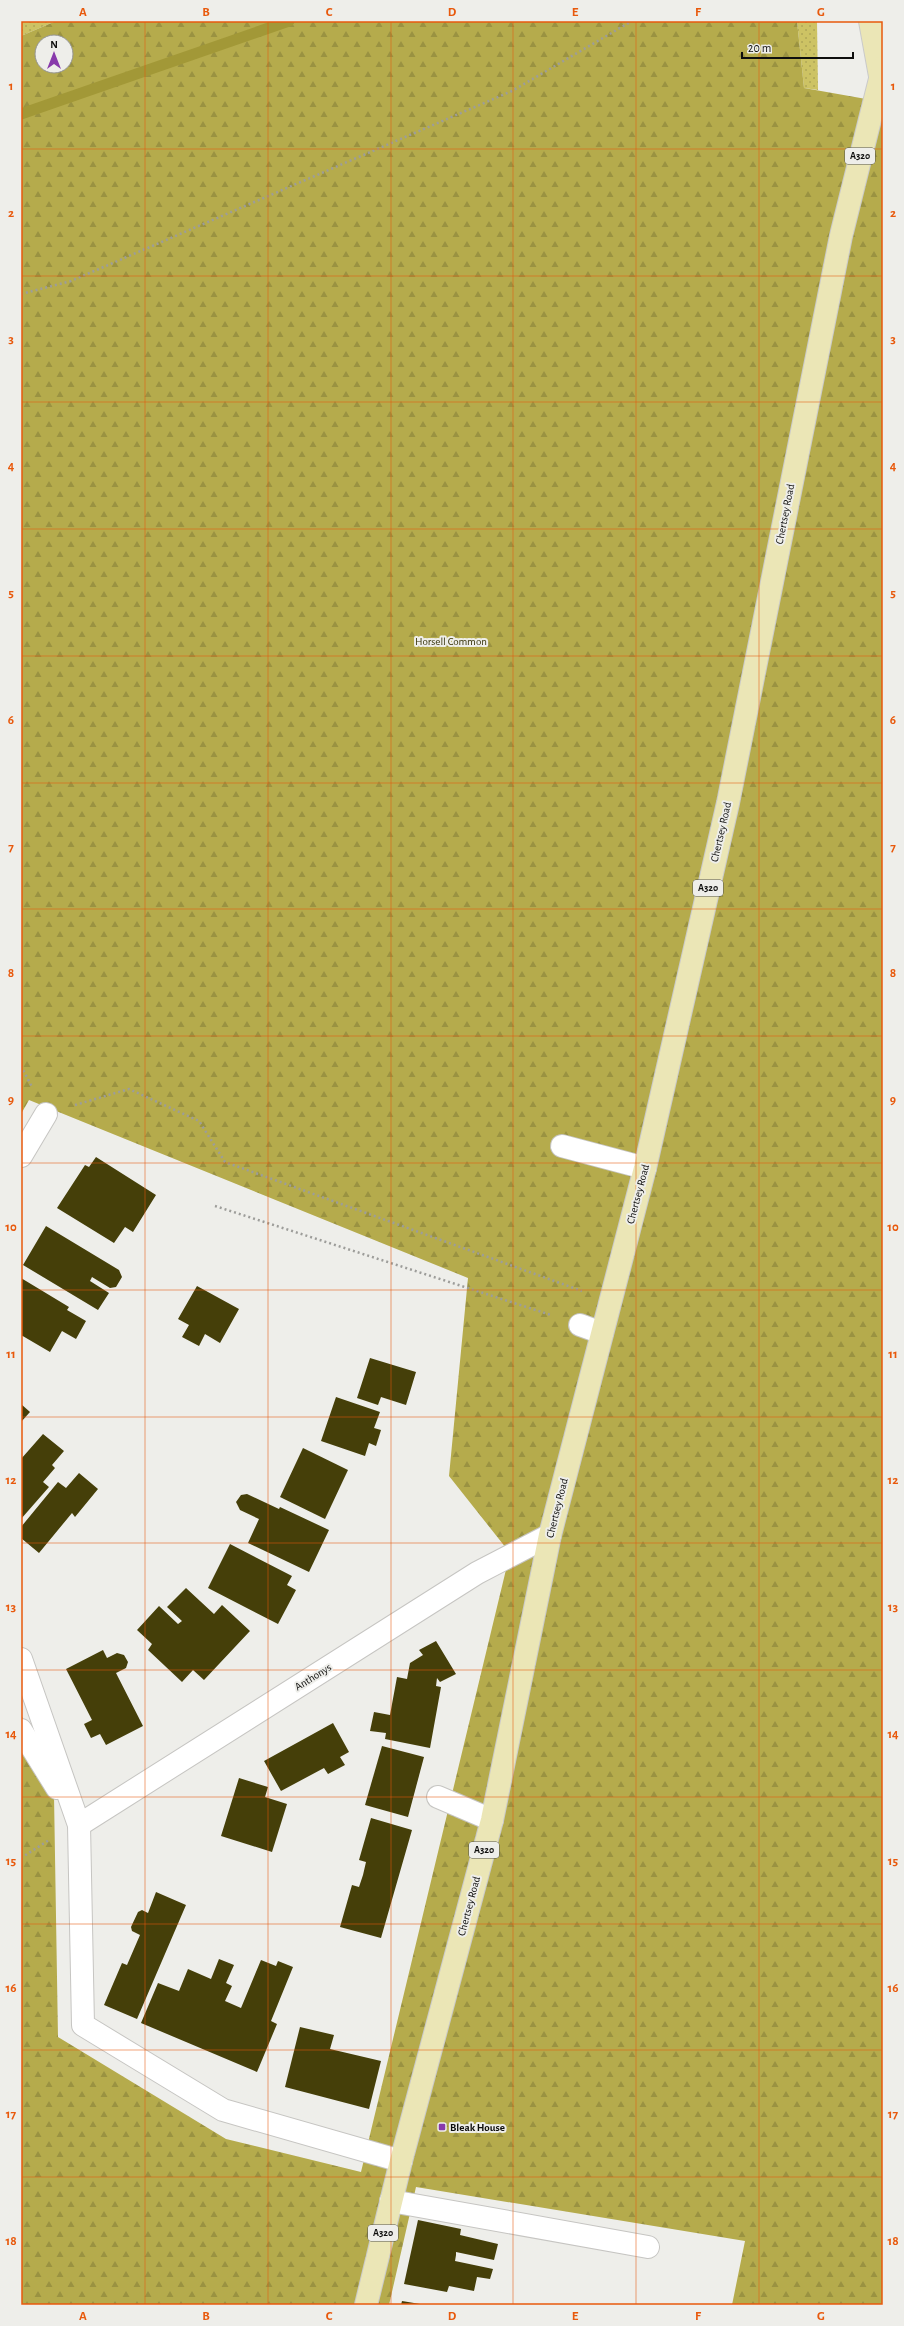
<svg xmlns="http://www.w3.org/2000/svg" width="904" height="2326" font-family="'Alegreya Sans',sans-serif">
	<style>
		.grass { fill: url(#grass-dots) }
		.forest { fill: url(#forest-firs); fill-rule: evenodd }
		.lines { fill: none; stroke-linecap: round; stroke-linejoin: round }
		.stream { stroke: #a29837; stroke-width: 11 }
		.building { fill: #453f09 }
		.minor-casing { stroke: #c6c5c2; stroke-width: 24 }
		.major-casing { stroke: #cacaca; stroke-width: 24 }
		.path { stroke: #9d9d9a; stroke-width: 2.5; stroke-dasharray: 2 3; stroke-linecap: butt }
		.minor { stroke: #fff; stroke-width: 22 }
		.major { stroke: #ebe6b6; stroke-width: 22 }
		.grid { fill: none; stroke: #e8590c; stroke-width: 1; stroke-opacity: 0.55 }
		.poi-dot { fill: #883aab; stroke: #eeeeea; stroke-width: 1.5 }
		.labels { text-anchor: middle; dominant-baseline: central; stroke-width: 4; stroke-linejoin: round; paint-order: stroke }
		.shield { fill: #eeeeea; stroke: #51514f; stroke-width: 1 }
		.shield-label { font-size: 10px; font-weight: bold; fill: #0e0e0d }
		.street-label { font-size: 11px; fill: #0e0e0d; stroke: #eeeeea }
		.park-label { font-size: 11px; fill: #343005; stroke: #eeeeea }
		.poi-label { font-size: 11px; font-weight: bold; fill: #0e0e0d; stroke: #eeeeea; text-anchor: start }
		.neatline { fill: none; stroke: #e8590c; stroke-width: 1.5 }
		.grid-label { font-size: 13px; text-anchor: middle; font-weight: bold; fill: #e8590c }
	</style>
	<defs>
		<pattern id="grass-dots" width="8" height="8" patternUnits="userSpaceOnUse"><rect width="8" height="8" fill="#cdc364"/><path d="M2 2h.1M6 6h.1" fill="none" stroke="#afa656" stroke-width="1.8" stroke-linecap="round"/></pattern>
		<pattern id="forest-firs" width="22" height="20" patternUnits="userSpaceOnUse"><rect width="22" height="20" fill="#b5ab4c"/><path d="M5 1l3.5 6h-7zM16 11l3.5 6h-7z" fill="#9a9241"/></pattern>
	</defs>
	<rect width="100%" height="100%" fill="#eeeeea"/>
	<g class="grass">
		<path d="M21,21H56L21,36Z"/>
		<path d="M797,21H817L818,90L804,88Z"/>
	</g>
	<path class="forest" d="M56,21H797L804,88L883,102V2305H732L745,2241L416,2187L389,2305H21V1714L54,1795L58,2037L226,2139L361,2172L510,1553L449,1476L468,1278L29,1100L21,1114V36ZM42,42H66V66H42Z"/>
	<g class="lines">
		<path class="stream" d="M21,114L289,21"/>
	</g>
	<g class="building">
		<path d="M96,1157L156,1195L133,1232L125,1227L114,1243L57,1208L85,1165L89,1167Z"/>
		<path d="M46,1226L119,1270L122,1277L116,1287L110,1288L92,1277L90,1281L109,1293L98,1310L23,1265Z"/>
		<path d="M21,1278L69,1307L67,1310L86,1321L76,1339L62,1331L50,1352L21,1335Z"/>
		<path d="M197,1286L239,1309L220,1343L205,1334L199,1346L182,1337L189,1325L178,1319Z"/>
		<path d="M370,1358L416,1372L406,1405L381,1397L378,1405L357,1398Z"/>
		<path d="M336,1397L380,1412L374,1428L381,1430L376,1446L369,1443L365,1456L321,1441Z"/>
		<path d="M21,1404L30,1412L21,1422Z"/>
		<path d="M43,1434L64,1451L52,1465L55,1468L43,1482L49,1487L21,1519V1459Z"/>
		<path d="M303,1448L348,1470L325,1519L280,1497Z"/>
		<path d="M79,1473L98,1489L75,1517L72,1513L39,1553L21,1538V1527L58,1482L66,1488Z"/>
		<path d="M247,1494L279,1509L280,1507L329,1530L309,1572L248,1543L259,1519L240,1510L236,1502L241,1495Z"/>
		<path d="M230,1544L292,1576L287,1585L296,1590L278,1624L208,1588Z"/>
		<path d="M186,1588L214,1614L222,1605L250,1631L204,1680L193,1670L182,1682L148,1650L152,1644L137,1630L159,1606L178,1624L182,1621L167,1607Z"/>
		<path d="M436,1641L456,1674L440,1682L437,1678L436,1686L441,1687L430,1748L385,1739L386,1733L370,1731L374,1712L390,1715L397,1677L407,1679L410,1663L423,1655L419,1650Z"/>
		<path d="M103,1650L107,1658L117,1653L124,1655L128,1662L126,1668L116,1673L143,1726L106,1745L100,1734L91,1738L84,1724L92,1720L66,1669Z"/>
		<path d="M333,1723L349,1752L340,1757L345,1765L328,1774L324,1768L281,1791L264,1761Z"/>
		<path d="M382,1746L424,1757L408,1817L365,1805Z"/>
		<path d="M239,1778L268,1787L265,1797L287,1804L272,1852L221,1836Z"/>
		<path d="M371,1818L412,1830L381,1938L340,1927L352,1885L359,1887L363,1875L366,1862L359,1860Z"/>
		<path d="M156,1892L186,1905L137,2019L104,2005L122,1963L127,1965L140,1935L132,1931L131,1927L138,1912L142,1910L148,1913Z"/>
		<path d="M219,1959L234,1965L226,1983L232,1986L225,2001L241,2008L261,1960L276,1966L278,1961L293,1967L271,2021L277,2024L257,2072L141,2023L158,1983L179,1991L188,1969L211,1979Z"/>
		<path d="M300,2027L334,2035L330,2049L381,2061L369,2109L285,2087Z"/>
		<path d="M418,2220L461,2229L460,2235L498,2244L494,2260L456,2252V2255L455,2261L493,2269L490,2279L477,2277L474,2291L449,2286L447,2292L404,2284Z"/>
		<path d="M402,2301L420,2304V2305H401Z"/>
	</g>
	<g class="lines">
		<g class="minor-casing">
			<g id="minor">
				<path d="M562,1146L645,1168"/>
				<path d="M21,1156L46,1114"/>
				<path d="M580,1325L602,1333"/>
				<path d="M21,1659L79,1825L83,2025L223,2110L401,2161"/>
				<path d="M21,1730L57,1788"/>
				<path d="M438,1797L492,1820"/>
				<path d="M79,1825L477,1573L550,1535"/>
				<path d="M391,2201L648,2247"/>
			</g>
		</g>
		<g class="major-casing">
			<g id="major">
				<path d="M870,21L880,76"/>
				<path d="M366,2305L401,2161L492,1820L550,1535L645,1168L728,803L841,236L883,67"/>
			</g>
		</g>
		<g class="path">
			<path d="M21,294L71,281L512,91L632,21"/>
			<path d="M21,1066L32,1087"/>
			<path d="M75,1105L129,1089L199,1121L225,1162L582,1291"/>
			<path d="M215,1206L551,1315"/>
			<path d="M21,1858L49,1840"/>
		</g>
		<use href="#minor" class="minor"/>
		<use href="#major" class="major"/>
	</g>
	<path class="grid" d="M145,21V2305M268,21V2305M391,21V2305M513,21V2305M636,21V2305M759,21V2305M21,149H883M21,276H883M21,402H883M21,529H883M21,656H883M21,783H883M21,909H883M21,1036H883M21,1163H883M21,1290H883M21,1417H883M21,1543H883M21,1670H883M21,1797H883M21,1924H883M21,2050H883M21,2177H883"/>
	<rect class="poi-dot" x="438" y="2123" width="8" height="8" rx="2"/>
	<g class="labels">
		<g class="shield">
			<rect x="845" y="148" width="30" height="16" rx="3"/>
			<rect x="693" y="880" width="30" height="16" rx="3"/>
			<rect x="469" y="1842" width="30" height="16" rx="3"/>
			<rect x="368" y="2225" width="30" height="16" rx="3"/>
		</g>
		<g class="shield-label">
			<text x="860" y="156">A320</text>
			<text x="708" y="888">A320</text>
			<text x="484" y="1850">A320</text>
			<text x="383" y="2233">A320</text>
		</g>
		<g class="street-label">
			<text transform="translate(785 514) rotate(-79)">Chertsey Road</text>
			<text transform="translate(721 832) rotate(-77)">Chertsey Road</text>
			<text transform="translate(638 1194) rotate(-75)">Chertsey Road</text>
			<text transform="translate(557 1508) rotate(-76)">Chertsey Road</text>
			<text transform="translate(313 1677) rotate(-32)">Anthonys</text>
			<text transform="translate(469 1906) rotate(-75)">Chertsey Road</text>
		</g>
		<g class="park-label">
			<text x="451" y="641">Horsell Common</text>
		</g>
		<g class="poi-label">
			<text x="450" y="2127">Bleak House</text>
		</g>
	</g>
	<rect width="904" height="2326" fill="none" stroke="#eeeeea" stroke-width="44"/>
	<g transform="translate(54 54)"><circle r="19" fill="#eeeeea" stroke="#949492"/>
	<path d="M0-3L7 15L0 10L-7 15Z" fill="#883aab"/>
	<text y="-6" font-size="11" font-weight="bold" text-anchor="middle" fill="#0e0e0d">N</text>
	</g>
	<path d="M742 52v6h111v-6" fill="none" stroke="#0e0e0d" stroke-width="2"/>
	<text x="748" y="52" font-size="12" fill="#0e0e0d" stroke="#eeeeea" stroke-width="3" paint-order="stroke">20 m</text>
	<rect x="22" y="22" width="860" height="2282" class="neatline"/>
	<g class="grid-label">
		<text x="83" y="16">A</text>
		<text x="206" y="16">B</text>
		<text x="329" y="16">C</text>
		<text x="452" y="16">D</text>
		<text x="575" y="16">E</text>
		<text x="698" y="16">F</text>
		<text x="821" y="16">G</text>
		<text x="11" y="90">1</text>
		<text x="893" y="90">1</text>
		<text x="11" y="217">2</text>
		<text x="893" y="217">2</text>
		<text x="11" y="343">3</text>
		<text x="893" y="343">3</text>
		<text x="11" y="470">4</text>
		<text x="893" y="470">4</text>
		<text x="11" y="597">5</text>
		<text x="893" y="597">5</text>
		<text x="11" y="724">6</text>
		<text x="893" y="724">6</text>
		<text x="11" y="851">7</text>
		<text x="893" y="851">7</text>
		<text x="11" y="977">8</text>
		<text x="893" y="977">8</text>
		<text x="11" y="1104">9</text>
		<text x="893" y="1104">9</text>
		<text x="11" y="1231">10</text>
		<text x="893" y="1231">10</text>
		<text x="11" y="1358">11</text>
		<text x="893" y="1358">11</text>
		<text x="11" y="1484">12</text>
		<text x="893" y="1484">12</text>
		<text x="11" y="1611">13</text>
		<text x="893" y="1611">13</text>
		<text x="11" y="1738">14</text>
		<text x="893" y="1738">14</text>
		<text x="11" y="1865">15</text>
		<text x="893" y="1865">15</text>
		<text x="11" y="1992">16</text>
		<text x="893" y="1992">16</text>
		<text x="11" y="2118">17</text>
		<text x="893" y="2118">17</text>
		<text x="11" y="2245">18</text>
		<text x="893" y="2245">18</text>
		<text x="83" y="2320">A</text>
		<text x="206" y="2320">B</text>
		<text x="329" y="2320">C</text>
		<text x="452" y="2320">D</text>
		<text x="575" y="2320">E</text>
		<text x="698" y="2320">F</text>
		<text x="821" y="2320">G</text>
	</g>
</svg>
